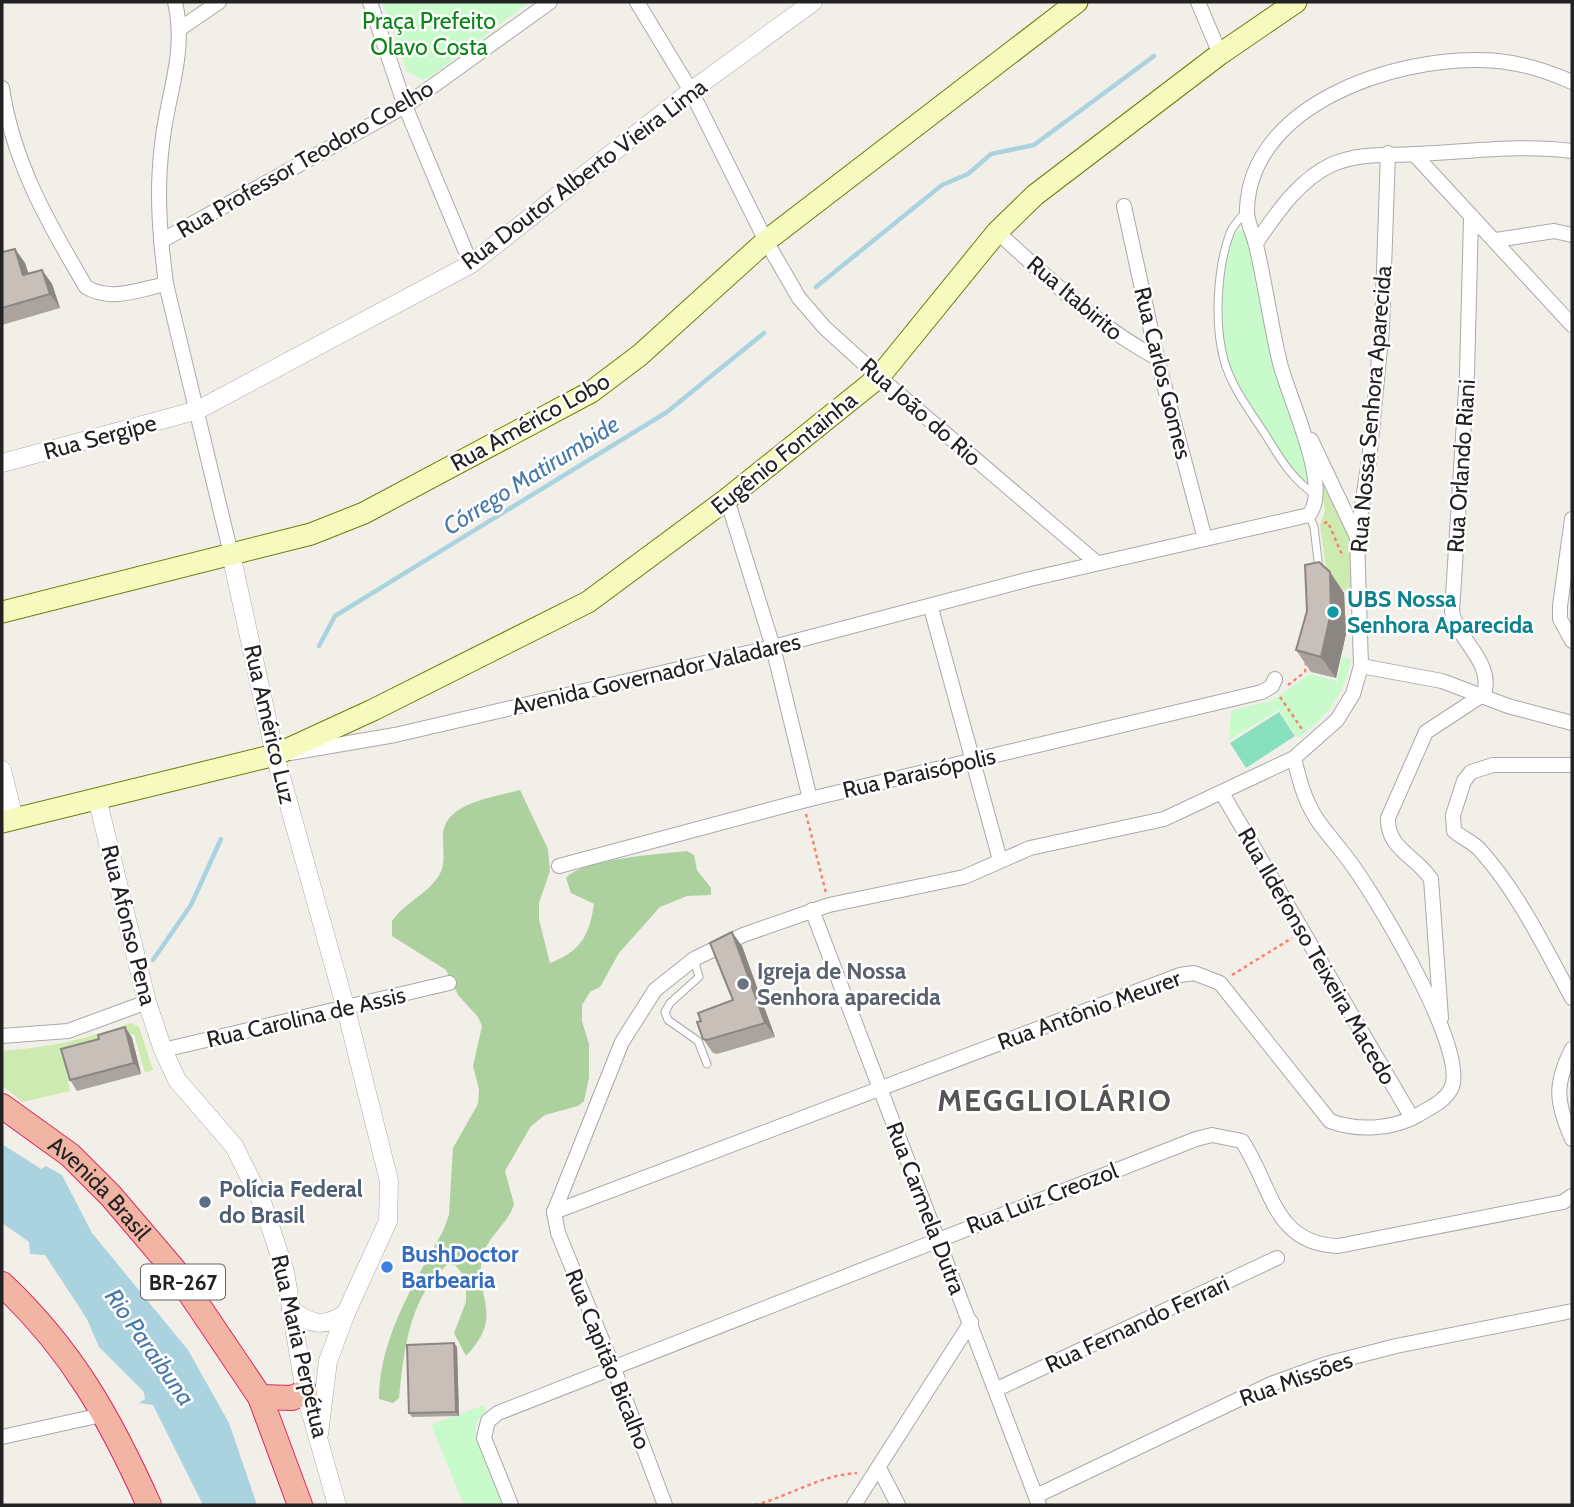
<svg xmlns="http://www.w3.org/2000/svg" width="1574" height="1507" font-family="Cabin,sans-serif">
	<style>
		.grass { fill: #cdebb0 }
		.forest { fill: #add19e }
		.park { fill: #c8facc }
		.pitch { fill: #88e0be }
		.water { fill: #aad3df }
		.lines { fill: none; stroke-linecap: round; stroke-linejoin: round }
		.stream { stroke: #aad3df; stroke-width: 4.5 }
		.service-casing { stroke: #a9a9a9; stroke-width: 9 }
		.minor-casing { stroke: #a9a9a9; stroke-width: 16 }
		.tertiary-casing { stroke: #a9a9a9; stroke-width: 19 }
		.secondary-casing { stroke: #707d05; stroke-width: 23 }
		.trunk-casing { stroke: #dc2a67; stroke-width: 26 }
		.path { stroke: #fa8072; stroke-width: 2.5; stroke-dasharray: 3.5 3.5; stroke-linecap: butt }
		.service { stroke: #fff; stroke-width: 7 }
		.minor { stroke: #fff; stroke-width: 14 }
		.tertiary { stroke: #fff; stroke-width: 18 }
		.secondary { stroke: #f7fabf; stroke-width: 21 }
		.trunk { stroke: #f2b4a3; stroke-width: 24 }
		.wall { fill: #aba49e }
		.shaded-wall { fill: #8b8681 }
		.building { fill: #c7bfb8; stroke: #8b8681; stroke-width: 2 }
		.culture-dot { fill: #0f9aa8; stroke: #fff; stroke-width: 2.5 }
		.worship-dot { fill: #6b7280; stroke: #fff; stroke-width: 2.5 }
		.service-dot { fill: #5c6f8a; stroke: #fff; stroke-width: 2.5 }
		.shop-dot { fill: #3f7fe0; stroke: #fff; stroke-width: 2.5 }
		.labels { text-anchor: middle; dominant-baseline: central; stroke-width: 5; stroke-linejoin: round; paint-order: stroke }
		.shield { fill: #fff; stroke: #646464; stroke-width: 2 }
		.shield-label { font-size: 21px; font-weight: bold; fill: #222 }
		.park-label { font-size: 23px; fill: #0c8416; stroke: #fff }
		.street-label { font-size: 23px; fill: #222; stroke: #fff }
		.culture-label { font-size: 23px; font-weight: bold; fill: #0d838f; stroke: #fff; text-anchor: start }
		.worship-label { font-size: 23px; font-weight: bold; fill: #5b616d; stroke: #fff; text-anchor: start }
		.service-label { font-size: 23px; font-weight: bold; fill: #4e5e75; stroke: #fff; text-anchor: start }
		.shop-label { font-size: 23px; font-weight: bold; fill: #366cbe; stroke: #fff; text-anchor: start }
		.water-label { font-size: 24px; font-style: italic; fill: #4a7aab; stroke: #fff }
		.district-label { font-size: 30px; font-weight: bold; letter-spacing: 2px; fill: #555; stroke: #fff }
	</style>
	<rect width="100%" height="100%" fill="#f2efe9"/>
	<g class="grass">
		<path d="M1326,480L1351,529V596L1327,576L1320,525L1325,511L1320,481Z"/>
		<path d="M131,1023L139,1027L153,1070L145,1073L134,1034L63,1056L70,1091L23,1102L2,1086V1051C48,1048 87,1039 131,1023Z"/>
	</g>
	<path class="forest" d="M520,790L548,849L550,871L539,903V919L550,963C581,951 589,936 594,904L571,893L566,878C583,859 660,854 687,851L694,855L697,870L711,888V895L687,896L660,907L619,953L600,987L590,992L582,1005V1021L589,1044V1078L584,1101L578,1106L545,1115L531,1126L505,1171L514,1204C509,1223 488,1236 483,1255C472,1297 507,1313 466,1356L454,1333L466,1302V1278L455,1265L448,1264C409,1297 404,1350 399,1398L393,1403L379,1399C379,1338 415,1282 443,1231L449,1215L453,1148L478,1104L479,1089L473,1066L482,1026L478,1017L458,995L446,970L392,936V921C404,903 426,895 438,877C446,866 443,853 443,840C440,803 492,798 520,790Z"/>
	<g class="park">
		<path d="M382,2H529L429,78L421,79L407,72Z"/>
		<path d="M1249,230L1274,363L1313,485L1308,487C1270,445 1227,387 1221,328C1217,296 1227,263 1234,231Z"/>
		<path d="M1342,657L1351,659C1343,700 1329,712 1298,738L1279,710L1229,740L1231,711L1273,700L1309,674L1337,681Z"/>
		<path d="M484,1405L487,1413L477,1421L475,1428L502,1505H464L431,1425Z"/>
	</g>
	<path class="pitch" d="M1279,712L1295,736L1246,768L1230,743Z"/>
	<path class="water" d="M2,1144L41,1169L46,1166L62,1175L92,1233L188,1350L229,1423L257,1505H203L153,1405L139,1403L145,1399L144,1392L99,1347L87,1319L45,1255L30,1254L29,1242L2,1223Z"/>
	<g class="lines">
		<g class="stream">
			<path d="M816,287L942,185L968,174L991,154L1034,145L1154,56"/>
			<path d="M319,646L335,616L667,412L764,333"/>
			<path d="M153,960L191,905L221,839"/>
		</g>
		<g class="service-casing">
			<g id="service">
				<path d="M1246,211C1241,218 1233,225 1230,233C1217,268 1214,324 1224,360C1231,386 1250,411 1265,434C1279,457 1293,481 1316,495"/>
				<path d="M1309,515L1314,527L1319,569"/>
				<path d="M694,959L699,977L670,1003L665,1012L668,1020L698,1041L707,1064"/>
			</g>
		</g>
		<g class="minor-casing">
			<g id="minor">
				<path d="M175,2C187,54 167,94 162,145C156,192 160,237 166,284L231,554"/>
				<path d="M370,2L405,106L471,264"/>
				<path d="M637,2L691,91L766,241L799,298L825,328L879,377L1097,563"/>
				<path d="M1198,2L1220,54"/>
				<path d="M181,28L219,2"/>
				<path d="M2,88C13,162 48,223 86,287C111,302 138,290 166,284"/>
				<path d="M1414,154L1572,325"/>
				<path d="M1124,206L1157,358L1205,539"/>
				<path d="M997,232C1048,277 1096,326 1157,358"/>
				<path d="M1496,240L1554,231L1572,235"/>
				<path d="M161,241L405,106L550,2"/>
				<path d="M1256,243C1276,214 1299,179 1333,164C1361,152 1389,156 1417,154C1468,152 1522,144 1572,151"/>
				<path d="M1311,440L1356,535"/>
				<path d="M727,499L773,647L810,799"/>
				<path d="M1572,519L1560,606V619L1572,641"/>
				<path d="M931,608L1000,860"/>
				<path d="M1361,666L1442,681L1508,706L1572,723"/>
				<path d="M290,753L395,735L773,647L1030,579L1309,515C1333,485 1286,394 1279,359C1270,321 1265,282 1256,245C1253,233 1246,220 1247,209C1251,104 1394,58 1480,60C1512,60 1543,69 1572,82"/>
				<path d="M1572,765H1493L1471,772L1464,781L1453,815L1454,831C1462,838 1473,842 1480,850C1518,892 1545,948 1572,998"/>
				<path d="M1222,793L1412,1118"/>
				<path d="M559,866L810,799L1262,692L1272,686L1275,679"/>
				<path d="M812,910L1039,1505"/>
				<path d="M1441,1018L1431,879C1416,856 1387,849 1388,818L1426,732L1484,694C1494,662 1458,641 1452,612L1467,373L1471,219"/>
				<path d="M2,1036L68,1031L147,1002"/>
				<path d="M1572,1049C1554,1085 1556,1102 1572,1139"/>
				<path d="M163,1050L449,983"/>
				<path d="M554,1212L622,1042L655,990L694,959L743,935L829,905L964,877L1030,848L1164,819L1294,758L1337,720L1353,694L1361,666L1357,537L1369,461L1382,328L1388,153"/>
				<path d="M554,1212L1180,975L1194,973L1220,983L1330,1121C1357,1131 1392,1130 1418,1115C1429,1108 1444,1102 1451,1089C1470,1053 1379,903 1355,869C1343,851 1328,836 1316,818C1304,799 1299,779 1294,758"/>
				<path d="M554,1212L558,1233L614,1369L665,1505"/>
				<path d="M997,1389L1277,1258"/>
				<path d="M2,1437L106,1414"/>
				<path d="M879,1468L898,1505"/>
				<path d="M1036,1496L1271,1384L1326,1364L1396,1346L1572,1311"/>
				<path d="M511,1505L484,1438L488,1421L498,1413L1196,1139L1212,1135L1242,1141C1272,1186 1273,1244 1338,1246L1563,1202L1572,1196"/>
				<path d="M854,1505L971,1322"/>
			</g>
		</g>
		<g class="tertiary-casing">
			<g id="tertiary">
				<path d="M2,463L198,410L471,264L691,91L813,2"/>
				<path d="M231,554L275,755L346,1009L389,1181L388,1221L346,1313L328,1361L319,1434"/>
				<path d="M2,770L14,819"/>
				<path d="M97,798L147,1002L163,1050L177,1080L234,1146L262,1202L274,1238L285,1272L305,1392L337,1505"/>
				<path d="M291,1309C310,1325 325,1328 346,1313"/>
			</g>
		</g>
		<g class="secondary-casing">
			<g id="secondary">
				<path d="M2,612L311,534L364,513L591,392L640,355L766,241L1077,2"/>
				<path d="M2,822L275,755L373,710L588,602L727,499L879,377L997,232L1035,195L1220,54L1296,2"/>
			</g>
		</g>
		<g class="trunk-casing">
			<g id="trunk">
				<path id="s1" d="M2,1106L70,1155L111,1196L175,1271L260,1397L300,1505"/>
				<path d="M2,1284C72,1350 110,1418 149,1505"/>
				<path d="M260,1397L292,1398L305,1392"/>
			</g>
		</g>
		<g class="path">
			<path d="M1324,523L1328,522L1343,557"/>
			<path d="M1288,685L1305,672L1306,662"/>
			<path d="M1280,697L1304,732"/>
			<path d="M806,814L826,893"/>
			<path d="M1232,975L1292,938"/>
			<path d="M755,1505C790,1496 820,1475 857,1473"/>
		</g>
		<use href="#service" class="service"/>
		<use href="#minor" class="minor"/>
		<use href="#tertiary" class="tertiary"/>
		<use href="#secondary" class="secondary"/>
		<use href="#trunk" class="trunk"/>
	</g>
	<g class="wall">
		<path d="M15,249L25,263L29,274L42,270L52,284L60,308L2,325V252Z"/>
		<path d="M1330,572L1344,593L1346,634L1336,678L1311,672L1296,650L1307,611Z"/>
		<path d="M742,946L775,1037L717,1054L713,1053L703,1039L701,1021L733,1000Z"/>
		<path d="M125,1027L132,1038L141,1074L77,1091L70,1080Z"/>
		<path d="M457,1347L459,1416L412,1417L409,1413Z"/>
	</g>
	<g class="shaded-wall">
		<path d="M15,249L25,263L33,290L23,275Z"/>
		<path d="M42,270L52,284L60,308L50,294Z"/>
		<path d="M1330,572L1344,593L1346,634L1336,678L1321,657Z"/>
		<path d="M732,932L742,946L775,1037L765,1023Z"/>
		<path d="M125,1027L132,1038L141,1074L134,1063Z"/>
		<path d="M454,1343L457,1347L459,1416L456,1412Z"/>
	</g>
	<g class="building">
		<path d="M15,249L23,275L42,270L50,294L2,308V252Z"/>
		<path d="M1319,562L1330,572L1331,613L1321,657L1296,650L1307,611L1305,565Z"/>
		<path d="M732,932L765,1023L707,1040L703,1039L697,1022L701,1021L698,1013L733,1000L710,943Z"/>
		<path d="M125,1027L134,1063L70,1080L61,1049L99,1039L98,1035Z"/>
		<path d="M454,1343L456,1412L409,1413L407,1345Z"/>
	</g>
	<circle class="culture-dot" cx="1333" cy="612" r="7"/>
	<circle class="worship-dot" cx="743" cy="984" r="7"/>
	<circle class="service-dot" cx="205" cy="1202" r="7"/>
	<circle class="shop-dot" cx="387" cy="1267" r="7"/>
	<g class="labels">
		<rect class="shield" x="141" y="1264.5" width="84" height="35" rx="5"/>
		<g class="shield-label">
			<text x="183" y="1282">BR-267</text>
		</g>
		<g class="park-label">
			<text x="429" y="21">Praça Prefeito<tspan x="429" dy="26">Olavo Costa</tspan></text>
		</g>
		<g class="street-label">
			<text transform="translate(305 159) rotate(-30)">Rua Professor Teodoro Coelho</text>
			<text transform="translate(584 174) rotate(-37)">Rua Doutor Alberto Vieira Lima</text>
			<text transform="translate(1075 298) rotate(40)">Rua Itabirito</text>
			<text transform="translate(1163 373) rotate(76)">Rua Carlos Gomes</text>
			<text transform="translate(1371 409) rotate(-85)">Rua Nossa Senhora Aparecida</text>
			<text transform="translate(921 412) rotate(41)">Rua João do Rio</text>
			<text transform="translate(530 422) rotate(-29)">Rua Américo Lobo</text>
			<text transform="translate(100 437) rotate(-15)">Rua Sergipe</text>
			<text transform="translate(784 453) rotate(-39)">Eugênio Fontainha</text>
			<text transform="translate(1461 466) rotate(-86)">Rua Orlando Riani</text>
			<text transform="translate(656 674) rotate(-13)">Avenida Governador Valadares</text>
			<text transform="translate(270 724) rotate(77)">Rua Américo Luz</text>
			<text transform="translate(919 773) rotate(-13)">Rua Paraisópolis</text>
			<text transform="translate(129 925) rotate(76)">Rua Afonso Pena</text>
			<text transform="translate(1317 956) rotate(60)">Rua Ildefonso Teixeira Macedo</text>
			<text transform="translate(1089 1010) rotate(-20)">Rua Antônio Meurer</text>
			<text transform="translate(306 1017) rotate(-13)">Rua Carolina de Assis</text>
			<text stroke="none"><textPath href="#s1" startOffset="128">Avenida Brasil</textPath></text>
			<text transform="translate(1042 1198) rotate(-21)">Rua Luiz Creozol</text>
			<text transform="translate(926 1208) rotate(69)">Rua Carmela Dutra</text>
			<text transform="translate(1137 1324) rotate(-25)">Rua Fernando Ferrari</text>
			<text transform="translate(300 1346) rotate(77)">Rua Maria Perpétua</text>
			<text transform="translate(608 1359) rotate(68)">Rua Capitão Bicalho</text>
			<text transform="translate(1296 1379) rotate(-20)">Rua Missões</text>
		</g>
		<g class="culture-label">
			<text x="1347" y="599">UBS Nossa<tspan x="1347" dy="26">Senhora Aparecida</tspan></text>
		</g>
		<g class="worship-label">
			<text x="757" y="971">Igreja de Nossa<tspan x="757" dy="26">Senhora aparecida</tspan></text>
		</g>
		<g class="service-label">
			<text x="219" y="1189">Polícia Federal<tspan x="219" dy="26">do Brasil</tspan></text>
		</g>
		<g class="shop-label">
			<text x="401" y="1254">BushDoctor<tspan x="401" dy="26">Barbearia</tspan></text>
		</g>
		<g class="water-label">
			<text transform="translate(531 475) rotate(-32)">Córrego Matirumbide</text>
			<text transform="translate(150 1347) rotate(55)">Rio Paraibuna</text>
		</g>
		<g class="district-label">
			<text x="1055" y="1100">MEGGLIOLÁRIO</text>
		</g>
	</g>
	<rect width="1574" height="1507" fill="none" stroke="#222222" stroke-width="7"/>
</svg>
